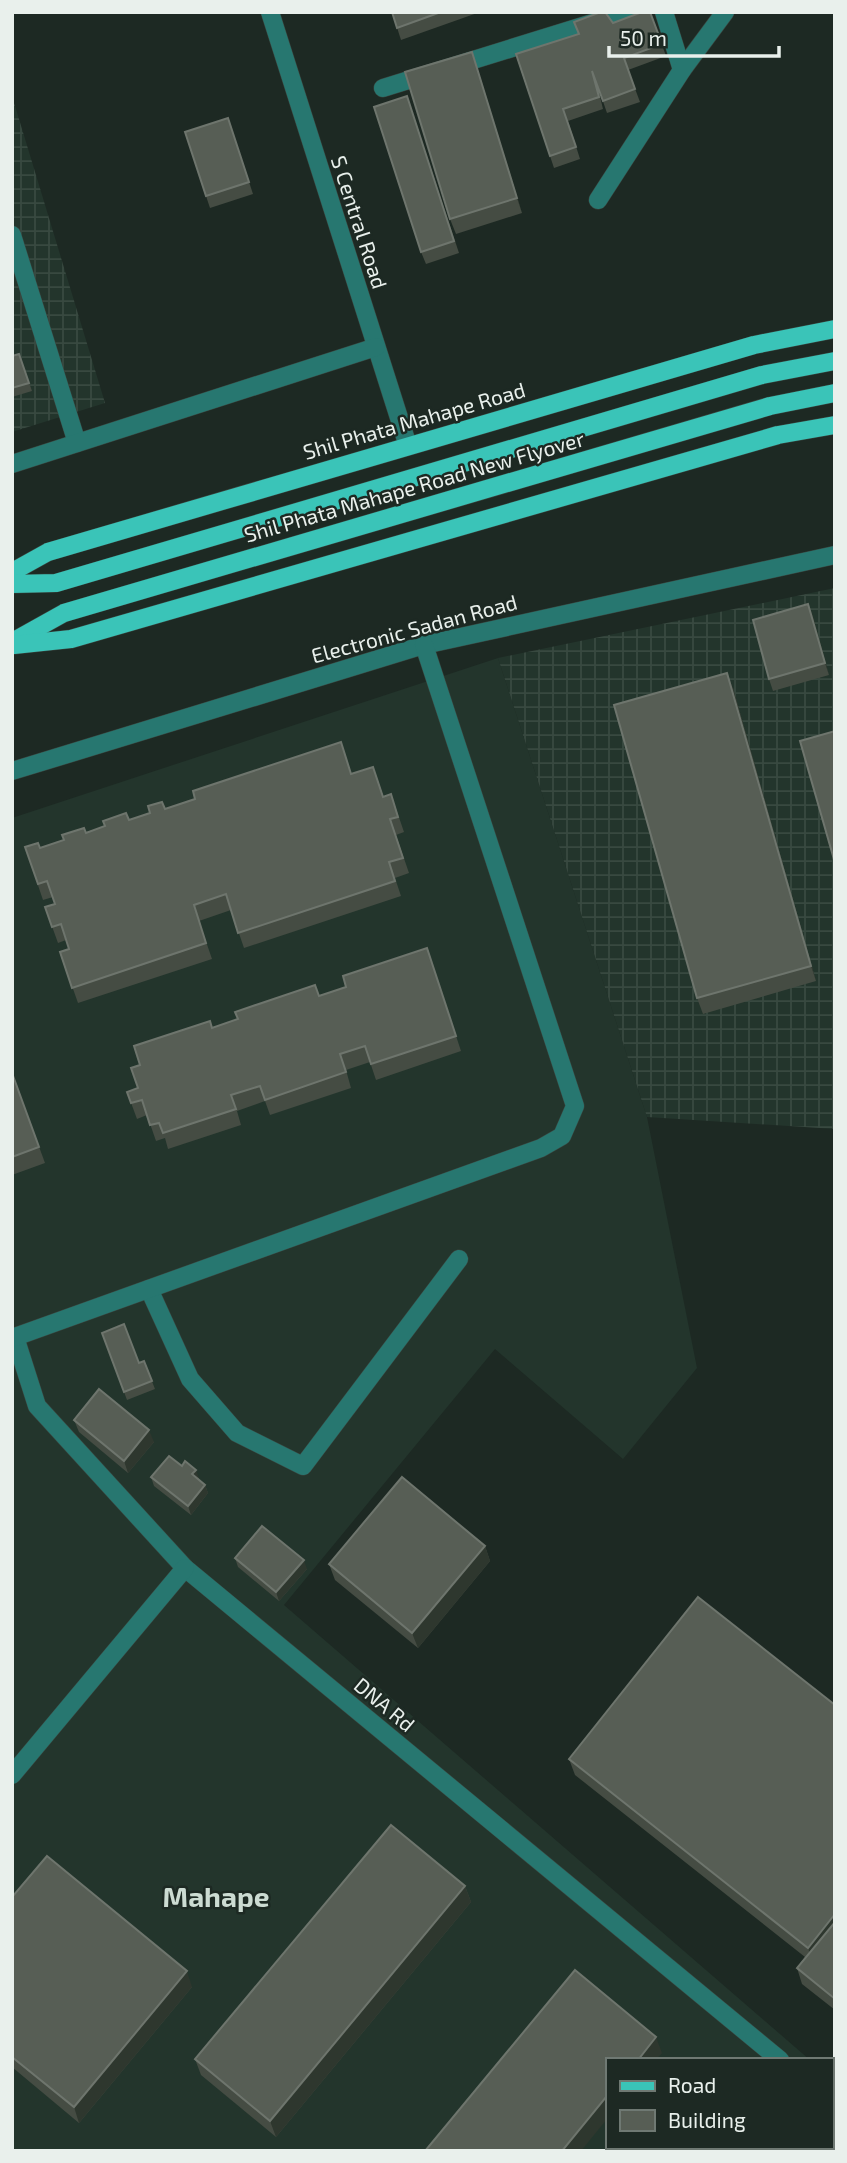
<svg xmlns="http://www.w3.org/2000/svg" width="847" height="2163" font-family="'Exo 2',sans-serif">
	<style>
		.built { fill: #23352c }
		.industrial { fill: url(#industrial-grid) }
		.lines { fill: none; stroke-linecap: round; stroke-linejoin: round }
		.minor-casing { stroke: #3a453f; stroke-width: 19 }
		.major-casing { stroke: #3a453f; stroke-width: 19 }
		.minor { stroke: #277770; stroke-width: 18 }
		.major { stroke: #3ac4b8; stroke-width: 18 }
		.wall { fill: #454c43 }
		.shaded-wall { fill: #2e372e }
		.building { fill: #575e55; stroke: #6e756d; stroke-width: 2 }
		.labels { text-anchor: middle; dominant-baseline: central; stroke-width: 5; stroke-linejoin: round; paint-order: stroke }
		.street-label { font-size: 21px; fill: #e9f0ec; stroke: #1d2923 }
		.district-label { font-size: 28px; font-weight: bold; fill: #ccdbd2; stroke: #1d2923 }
	</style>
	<defs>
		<pattern id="industrial-grid" width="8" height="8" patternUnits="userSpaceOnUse" patternTransform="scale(1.75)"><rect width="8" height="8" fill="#23352c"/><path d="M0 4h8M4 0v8" fill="none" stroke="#384940"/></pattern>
	</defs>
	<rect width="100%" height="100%" fill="#1d2923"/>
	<path class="built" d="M498,658L647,1117L697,1368L623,1459L495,1349L284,1605L810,2060H607V2147H831V2078L835,2081V2151H12V818Z"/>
	<g class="industrial">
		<path d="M12,96L105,403L12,432Z"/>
		<path d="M835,588V1129L647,1117L498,658Z"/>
	</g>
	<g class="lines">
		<g class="minor-casing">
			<g id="minor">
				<path d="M270,12L408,446"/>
				<path d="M664,12L682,70"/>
				<path d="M383,88L628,12"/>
				<path d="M598,200L682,70L725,12"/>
				<path d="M12,235L77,443"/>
				<path d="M12,464L376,347"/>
				<path d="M12,771L424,645L835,555"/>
				<path d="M149,1289L190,1379L237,1433L303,1466L459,1259"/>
				<path d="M15,1337L37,1406L185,1568L780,2060"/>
				<path d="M12,1338L541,1148L562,1136L575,1106L424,645"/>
				<path d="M12,1775L185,1568"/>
				<path d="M831,2102L835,2105"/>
			</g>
		</g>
		<g class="major-casing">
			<g id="major">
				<path d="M12,572L48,552L754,345L835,329"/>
				<path d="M12,584L56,583L762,375L835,361"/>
				<path d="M12,642L64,613L770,406L835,393"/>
				<path d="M14,645L71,639L778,435L835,425"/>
			</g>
		</g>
		<use href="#minor" class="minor"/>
		<use href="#major" class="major"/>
	</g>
	<g class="wall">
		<path d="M392,12H480L401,40Z"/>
		<path d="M650,12L666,56L628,70L640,102L607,113L597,84L603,109L568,121L580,159L554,168L550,156L579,34Z"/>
		<path d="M477,67L522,213L456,234L450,219Z"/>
		<path d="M411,108L459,253L426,264L421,252Z"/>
		<path d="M228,118L253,194L210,208L206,196Z"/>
		<path d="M19,354L32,391L12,397V356Z"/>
		<path d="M808,604L829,675L773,691L769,679Z"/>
		<path d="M733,688L816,981L703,1014L697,998Z"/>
		<path d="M352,774L383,797L391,794L404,832L396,835L409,873L395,878L401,896L244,948L231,910L199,921L212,959L78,1003L60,952L69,949L66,940L58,943L45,907L55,904L53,897L43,900L25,847L40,848L86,832L165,809Z"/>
		<path d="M427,948L461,1051L376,1080L370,1062L346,1070L351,1088L270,1115L265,1101L237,1111L241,1125L168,1149L165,1138L156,1141L147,1115L137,1119L127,1092L138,1088L140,1065L212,1028L346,987Z"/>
		<path d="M12,1073L45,1163L12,1175Z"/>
		<path d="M102,1333L139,1363L144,1361L155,1389L127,1400Z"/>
		<path d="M74,1420L154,1442L128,1473L79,1432Z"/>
		<path d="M182,1466L199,1478L198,1479L205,1485L208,1493L191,1515L154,1486L151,1477Z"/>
		<path d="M485,1546L490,1561L418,1648L335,1580L329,1564Z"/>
		<path d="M235,1558L307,1569L279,1601L238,1567Z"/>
		<path d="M835,1705V2010L802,1984L797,1968L805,1957L575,1775L569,1759Z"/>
		<path d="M465,1886L471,1902L276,2137L201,2075L195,2059Z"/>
		<path d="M12,1897L192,1987L79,2123L12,2067Z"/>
		<path d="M708,2147H782L787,2151H712Z"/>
	</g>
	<g class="shaded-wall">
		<path d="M472,52L477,67L522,213L517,198Z"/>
		<path d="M808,604L813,616L829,675L825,663Z"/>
		<path d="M727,673L733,688L816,981L811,966Z"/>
		<path d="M149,1430L154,1442L128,1473L124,1461Z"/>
		<path d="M196,1470L199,1478L195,1482L192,1474Z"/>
		<path d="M205,1485L208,1493L191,1515L188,1506Z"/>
		<path d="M485,1546L490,1561L418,1648L412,1633Z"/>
		<path d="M304,1560L307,1569L279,1601L276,1592Z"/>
		<path d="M465,1886L471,1902L276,2137L270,2121Z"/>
		<path d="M835,1914V1937L813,1964L808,1948Z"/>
		<path d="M187,1971L192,1987L79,2123L74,2107Z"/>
		<path d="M656,2037L662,2053L656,2060H638Z"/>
		<path d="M607,2096V2119L581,2151H562Z"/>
	</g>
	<g class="building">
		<path d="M392,12H441L397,28Z"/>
		<path d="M601,12H605L613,23L642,12H650L662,44L624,58L635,89L603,101L592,71L599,97L563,109L576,147L550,156L516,54L579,34L574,22Z"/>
		<path d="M472,52L517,198L450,219L405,72Z"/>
		<path d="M407,96L454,241L421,252L374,107Z"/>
		<path d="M228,118L249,182L206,196L185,132Z"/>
		<path d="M19,354L29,383L12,388V356Z"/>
		<path d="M808,604L825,663L769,679L753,620Z"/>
		<path d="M727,673L811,966L697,998L614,705Z"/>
		<path d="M835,731V863L800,741Z"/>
		<path d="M341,742L351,774L373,767L383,797L391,794L398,817L390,819L403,858L389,862L395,881L238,933L226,894L194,905L206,943L72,988L60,952L69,949L61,924L52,927L45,907L55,904L47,881L38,884L25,847L38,843L40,848L64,840L62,835L84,828L86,833L105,826L103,821L126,813L129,820L150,813L148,806L162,802L165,809L195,799L193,791Z"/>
		<path d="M427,948L456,1036L371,1064L365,1046L340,1054L346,1072L265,1100L260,1086L231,1095L236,1109L163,1133L159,1123L150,1125L142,1100L131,1103L127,1092L138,1088L131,1068L140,1065L134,1046L210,1021L212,1028L238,1019L235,1012L315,985L319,996L346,987L343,976Z"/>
		<path d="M12,1073L39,1147L12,1157Z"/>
		<path d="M124,1324L139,1363L144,1361L152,1381L124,1392L102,1333Z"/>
		<path d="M99,1389L149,1430L124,1461L74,1420Z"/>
		<path d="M169,1456L182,1466L185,1461L196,1470L192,1474L205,1485L188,1506L151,1477Z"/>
		<path d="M402,1477L485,1546L412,1633L329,1564Z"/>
		<path d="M262,1526L304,1560L276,1592L235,1558Z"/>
		<path d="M698,1597L835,1705V1914L808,1948L569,1759Z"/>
		<path d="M391,1825L465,1886L270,2121L195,2059Z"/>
		<path d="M47,1856L187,1971L74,2107L12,2057V1897Z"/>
		<path d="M835,1922V1999L797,1968Z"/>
		<path d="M575,1970L656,2037L638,2060H607V2096L562,2151H425Z"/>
		<path d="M718,2147H782L787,2151H722Z"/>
	</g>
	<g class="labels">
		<g class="street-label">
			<text transform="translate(360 222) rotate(72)">S Central Road</text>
			<text transform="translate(414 420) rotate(-16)">Shil Phata Mahape Road</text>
			<text transform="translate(414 486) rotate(-16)">Shil Phata Mahape Road New Flyover</text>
			<text transform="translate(414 628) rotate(-15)">Electronic Sadan Road</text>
			<text transform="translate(385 1704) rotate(40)">DNA Rd</text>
		</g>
		<g class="district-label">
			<text x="216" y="1896">Mahape</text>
		</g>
	</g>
	<rect width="847" height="2163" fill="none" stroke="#e9f0ec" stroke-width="28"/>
	<rect x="606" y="2058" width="228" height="91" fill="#1d2923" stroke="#6f7973" stroke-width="2"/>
	<rect x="620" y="2081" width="35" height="10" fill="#3ac4b8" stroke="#6f7973" stroke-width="2"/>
	<text x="668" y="2093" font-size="21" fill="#e9f0ec">Road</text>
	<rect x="620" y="2110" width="35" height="21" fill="#575e55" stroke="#6f7973" stroke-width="2"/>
	<text x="668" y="2128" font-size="21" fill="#e9f0ec">Building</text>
	<path d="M609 46v10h170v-10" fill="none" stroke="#e9f0ec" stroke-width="3.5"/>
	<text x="620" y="46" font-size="21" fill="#e9f0ec" stroke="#1d2923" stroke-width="5" paint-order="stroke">50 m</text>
</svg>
